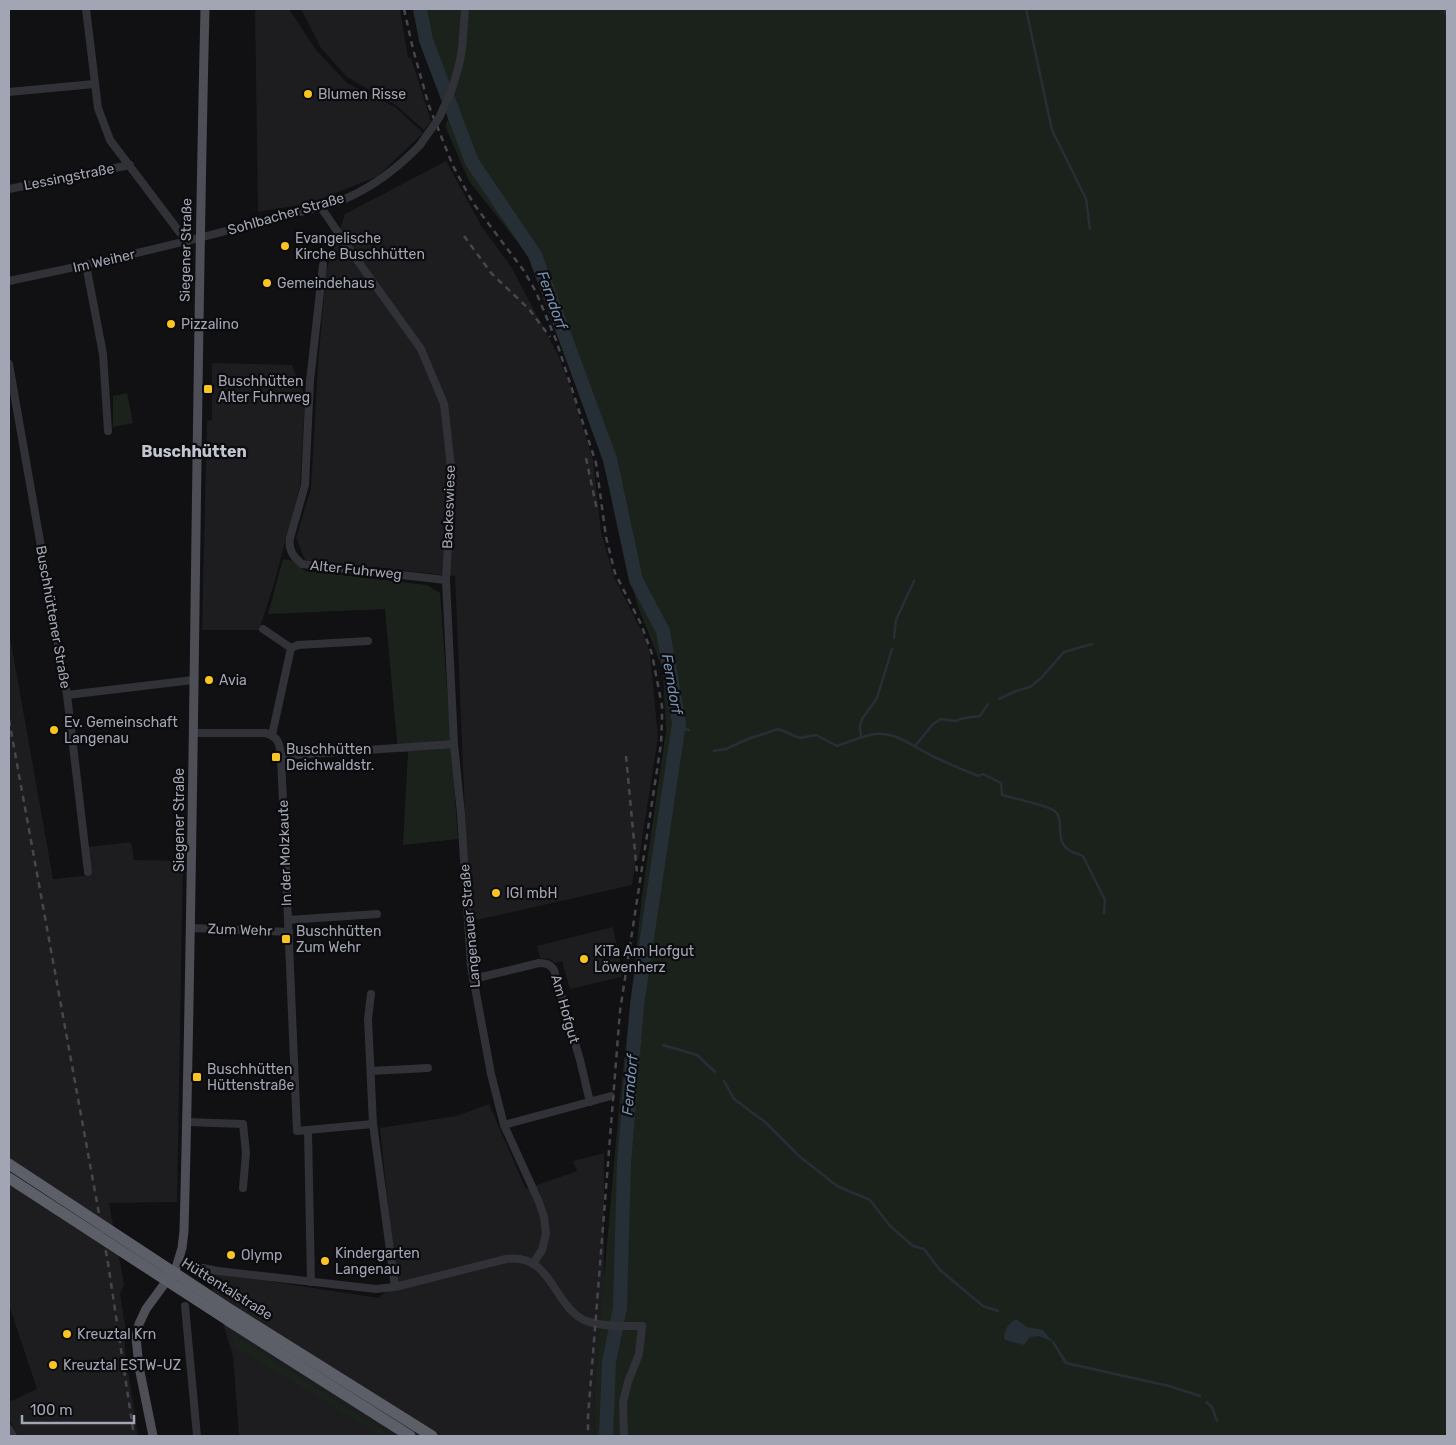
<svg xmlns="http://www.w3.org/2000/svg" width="1456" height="1445" font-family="Rubik,sans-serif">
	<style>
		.built { fill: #1d1c1f }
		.green { fill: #1b221c }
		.water { fill: #262e36 }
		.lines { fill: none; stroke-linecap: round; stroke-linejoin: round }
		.stream { stroke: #262e36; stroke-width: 2.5 }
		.river { stroke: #262e36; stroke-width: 14 }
		.minor { stroke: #313237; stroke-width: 8 }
		.major { stroke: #4d4e56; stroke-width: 9 }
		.highway { stroke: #5d5f68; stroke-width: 11 }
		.rail { stroke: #46474e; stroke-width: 2.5; stroke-dasharray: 6 5; stroke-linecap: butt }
		.minor-bridge { stroke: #313237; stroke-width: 8 }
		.highway-bridge { stroke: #5d5f68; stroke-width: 11 }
		.poi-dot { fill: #fac521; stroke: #0c0b0d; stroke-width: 2 }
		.labels { text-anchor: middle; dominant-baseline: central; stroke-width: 4.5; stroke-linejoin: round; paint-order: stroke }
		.poi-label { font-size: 14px; fill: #a1a5b4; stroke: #0c0b0d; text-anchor: start }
		.street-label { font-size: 14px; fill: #a1a5b4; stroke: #0c0b0d }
		.water-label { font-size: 15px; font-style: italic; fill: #7590b1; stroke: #0c0b0d }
		.quarter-label { font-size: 16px; font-weight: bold; fill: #c2c4cf; stroke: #0c0b0d }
	</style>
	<rect width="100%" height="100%" fill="#111012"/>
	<g class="built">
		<path d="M255,9H289L316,50L347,83L395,107L423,133L378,176L311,203L258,212Z"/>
		<path d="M301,9H400L408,58H411L431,121L424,130L397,106L347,77L321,48Z"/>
		<path d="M446,161L482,227L510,265L557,353L568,380L593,460L601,532L614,577L645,638L650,654L658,737L639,859L636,860L632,885L472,921L466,838L455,576L305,560L296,538L311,488L318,364L326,272L345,214Z"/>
		<path d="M212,363L292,365L305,398L300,486L274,584L259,630H202L207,421L212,420Z"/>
		<path d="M9,631L53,879L92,875L88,847L131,842L134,860L183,861L177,1202L109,1203L124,1284L120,1294L125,1325V1351L138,1436H18L9,1419V1402L37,1389L9,1305Z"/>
		<path d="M613,927L622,970L621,977L570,989L562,961L555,963L550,959L540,958L537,946Z"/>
		<path d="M489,1104L526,1189L577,1171L573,1161L604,1153V1289L596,1369L594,1411L596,1436H239L233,1356L207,1272L379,1298L396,1283L380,1128L456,1116Z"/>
	</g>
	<g class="green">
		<path d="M426,9H1444L1447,15V1436H596L594,1411L596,1369L619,1107L642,896L666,731L663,670L637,604L603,462L532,260L469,181L445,126L454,106L430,36Z"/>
		<path d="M127,393L133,423L113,427V396Z"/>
		<path d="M283,559L294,561L305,571L427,585L440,593L458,839L403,845L408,752H398L385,609L268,614Z"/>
		<path d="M231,1333L391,1436H374L372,1430L235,1347Z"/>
	</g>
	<path class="water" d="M1016,1319L1027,1327L1043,1330L1053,1342L1039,1336L1030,1337L1024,1345L1005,1340C1002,1333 1009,1322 1016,1319Z"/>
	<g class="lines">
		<g class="stream">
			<path d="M1026,9L1052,130L1086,199L1090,229"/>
			<path d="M1444,9L1447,15"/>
			<path d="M894,638L896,620L914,581"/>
			<path d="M999,699L1016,691L1030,687L1041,678L1064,652L1092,644"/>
			<path d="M678,727L689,730"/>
			<path d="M861,737L860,726L862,719L877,698L892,649"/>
			<path d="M916,745L933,724L941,719L955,721L964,718L980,716L988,704"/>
			<path d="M714,751L726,749L748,739L778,729L800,738L816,735L837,746C849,742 862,736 875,734C897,732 914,747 932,756C947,763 963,770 979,776L983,774L1001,783L1002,795C1013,798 1047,805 1055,811C1065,820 1054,841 1069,850C1073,853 1079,854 1083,856L1105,900L1104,913"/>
			<path d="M634,1041L641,1042"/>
			<path d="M663,1045L697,1055L715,1072"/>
			<path d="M724,1081L734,1099L765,1122L799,1156L837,1186L870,1200L890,1226L913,1246L924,1249L940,1270L983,1306L998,1311"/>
			<path d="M1053,1342L1066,1363L1169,1386L1200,1396"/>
			<path d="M1206,1402L1212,1407L1217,1421"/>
		</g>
		<path class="river" d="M420,9L426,40L472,162L535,255L610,459L636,580L663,631L679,723L637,1005L624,1163L620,1308L609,1362L606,1436"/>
		<g class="minor">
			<path d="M86,9L98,108L110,140L187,242"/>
			<path d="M459,65L462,49L465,9"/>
			<path d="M9,92L94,84"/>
			<path d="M9,189L130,165"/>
			<path d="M320,206L357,260L421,349L444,404L452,476L446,580L454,744L461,814L471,966L491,1074L504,1125L539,1202L544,1217L546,1234L542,1250L533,1264"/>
			<path d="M86,265L103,354L108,431"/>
			<path d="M323,265L310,381L305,485L290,538C288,551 294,557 302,564L446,580"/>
			<path d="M9,281C92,264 174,245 256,223C285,214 319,210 347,198C376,185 398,168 420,145"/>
			<path d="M9,364L67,695L88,872"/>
			<path d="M263,629L291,648"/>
			<path d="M67,695L193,680"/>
			<path d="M193,733H265C278,736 280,744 281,756L297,1131L373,1124"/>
			<path d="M272,735L291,648L298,645L368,641"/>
			<path d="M281,756L454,744"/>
			<path d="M288,920L377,914"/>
			<path d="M192,928L289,932"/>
			<path d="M473,979L539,963C546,963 550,964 554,970L580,1060L590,1102"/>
			<path d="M371,994L368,1019L373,1124L395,1287"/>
			<path d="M371,1071L428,1068"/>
			<path d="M187,1122L243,1124L246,1153L243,1188"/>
			<path d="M504,1125L611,1096"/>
			<path d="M308,1131L311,1282"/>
			<path d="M179,1262L187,1265L218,1271L376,1289L395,1287L506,1259C551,1252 553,1305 584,1320C600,1327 624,1326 642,1326L639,1354L628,1382L623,1402L624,1436"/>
			<path d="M185,1306L197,1436"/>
			<path d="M9,1429L13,1436"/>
		</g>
		<path class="major" d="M153,1436L139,1367L136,1337L139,1324L146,1309L176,1268L182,1248L184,1231C195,823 195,416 205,9"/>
		<g class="highway">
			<path d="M234,1312L432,1436"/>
			<path d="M229,1321L410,1436"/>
		</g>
		<g class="rail">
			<path d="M404,9L413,49L429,106L453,166L473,203L524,271L536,292L556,340L596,463L606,537L615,573L641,624L652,654L662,706V720L661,744L620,1011L588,1417V1436"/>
			<path d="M464,236L492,274L529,309L550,337"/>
			<path d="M586,458L597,510"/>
			<path d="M9,720L108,1263L134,1436"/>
			<path d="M626,756L637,873"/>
		</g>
		<path class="minor-bridge" d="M420,145L439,118L452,89L459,65"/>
		<g class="highway-bridge">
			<path d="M9,1164L234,1312"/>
			<path d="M9,1178L229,1321"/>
		</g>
	</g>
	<g class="poi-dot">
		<circle cx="308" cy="94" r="5"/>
		<circle cx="285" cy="246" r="5"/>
		<circle cx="267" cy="283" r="5"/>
		<circle cx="171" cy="324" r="5"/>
		<rect x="203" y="384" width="10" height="10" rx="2.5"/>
		<circle cx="209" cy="680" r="5"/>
		<circle cx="54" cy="730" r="5"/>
		<rect x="271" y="752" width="10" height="10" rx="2.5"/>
		<circle cx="496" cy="893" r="5"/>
		<rect x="281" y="934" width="10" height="10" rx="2.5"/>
		<circle cx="584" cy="959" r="5"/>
		<rect x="192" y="1072" width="10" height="10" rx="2.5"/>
		<circle cx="231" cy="1255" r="5"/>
		<circle cx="325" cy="1261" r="5"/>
		<circle cx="67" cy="1334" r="5"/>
		<circle cx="53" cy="1365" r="5"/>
	</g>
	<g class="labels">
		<g class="poi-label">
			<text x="318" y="94">Blumen Risse</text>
			<text x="295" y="238">Evangelische<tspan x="295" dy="16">Kirche Buschhütten</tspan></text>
			<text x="277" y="283">Gemeindehaus</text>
			<text x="181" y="324">Pizzalino</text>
			<text x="218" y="381">Buschhütten<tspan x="218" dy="16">Alter Fuhrweg</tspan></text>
			<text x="219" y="680">Avia</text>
			<text x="64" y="722">Ev. Gemeinschaft<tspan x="64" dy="16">Langenau</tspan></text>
			<text x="286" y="749">Buschhütten<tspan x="286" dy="16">Deichwaldstr.</tspan></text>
			<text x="506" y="893">IGI mbH</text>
			<text x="296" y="931">Buschhütten<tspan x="296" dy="16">Zum Wehr</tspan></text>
			<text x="594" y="951">KiTa Am Hofgut<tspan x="594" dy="16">Löwenherz</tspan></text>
			<text x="207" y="1069">Buschhütten<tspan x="207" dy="16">Hüttenstraße</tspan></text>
			<text x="335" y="1253">Kindergarten<tspan x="335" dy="16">Langenau</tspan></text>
			<text x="241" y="1255">Olymp</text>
			<text x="77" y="1334">Kreuztal Krn</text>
			<text x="63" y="1365">Kreuztal ESTW-UZ</text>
		</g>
		<g class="street-label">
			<text transform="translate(69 177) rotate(-11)">Lessingstraße</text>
			<text transform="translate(286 214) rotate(-16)">Sohlbacher Straße</text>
			<text transform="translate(186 250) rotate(-89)">Siegener Straße</text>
			<text transform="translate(104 261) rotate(-13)">Im Weiher</text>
			<text transform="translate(449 507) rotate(-88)">Backeswiese</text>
			<text transform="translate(356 570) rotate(6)">Alter Fuhrweg</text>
			<text transform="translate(53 617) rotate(80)">Buschhüttener Straße</text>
			<text transform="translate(179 820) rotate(-90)">Siegener Straße</text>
			<text transform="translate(285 853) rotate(-92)">In der Molzkaute</text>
			<text transform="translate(470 926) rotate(-95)">Langenauer Straße</text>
			<text transform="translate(240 930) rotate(2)">Zum Wehr</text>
			<text transform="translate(565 1009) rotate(74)">Am Hofgut</text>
			<text transform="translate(227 1289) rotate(32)">Hüttentalstraße</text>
		</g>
		<g class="water-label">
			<text transform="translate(552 300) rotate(70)">Ferndorf</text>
			<text transform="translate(672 684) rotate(80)">Ferndorf</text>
			<text transform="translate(630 1085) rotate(-85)">Ferndorf</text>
		</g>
		<g class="quarter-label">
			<text x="194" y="451">Buschhütten</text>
		</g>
	</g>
	<rect width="1456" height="1445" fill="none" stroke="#a1a5b4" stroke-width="20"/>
	<path d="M22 1415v8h112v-8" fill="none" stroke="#a1a5b4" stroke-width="2.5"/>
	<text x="30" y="1415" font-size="15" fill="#a1a5b4" stroke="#0c0b0d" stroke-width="4" paint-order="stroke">100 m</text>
</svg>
